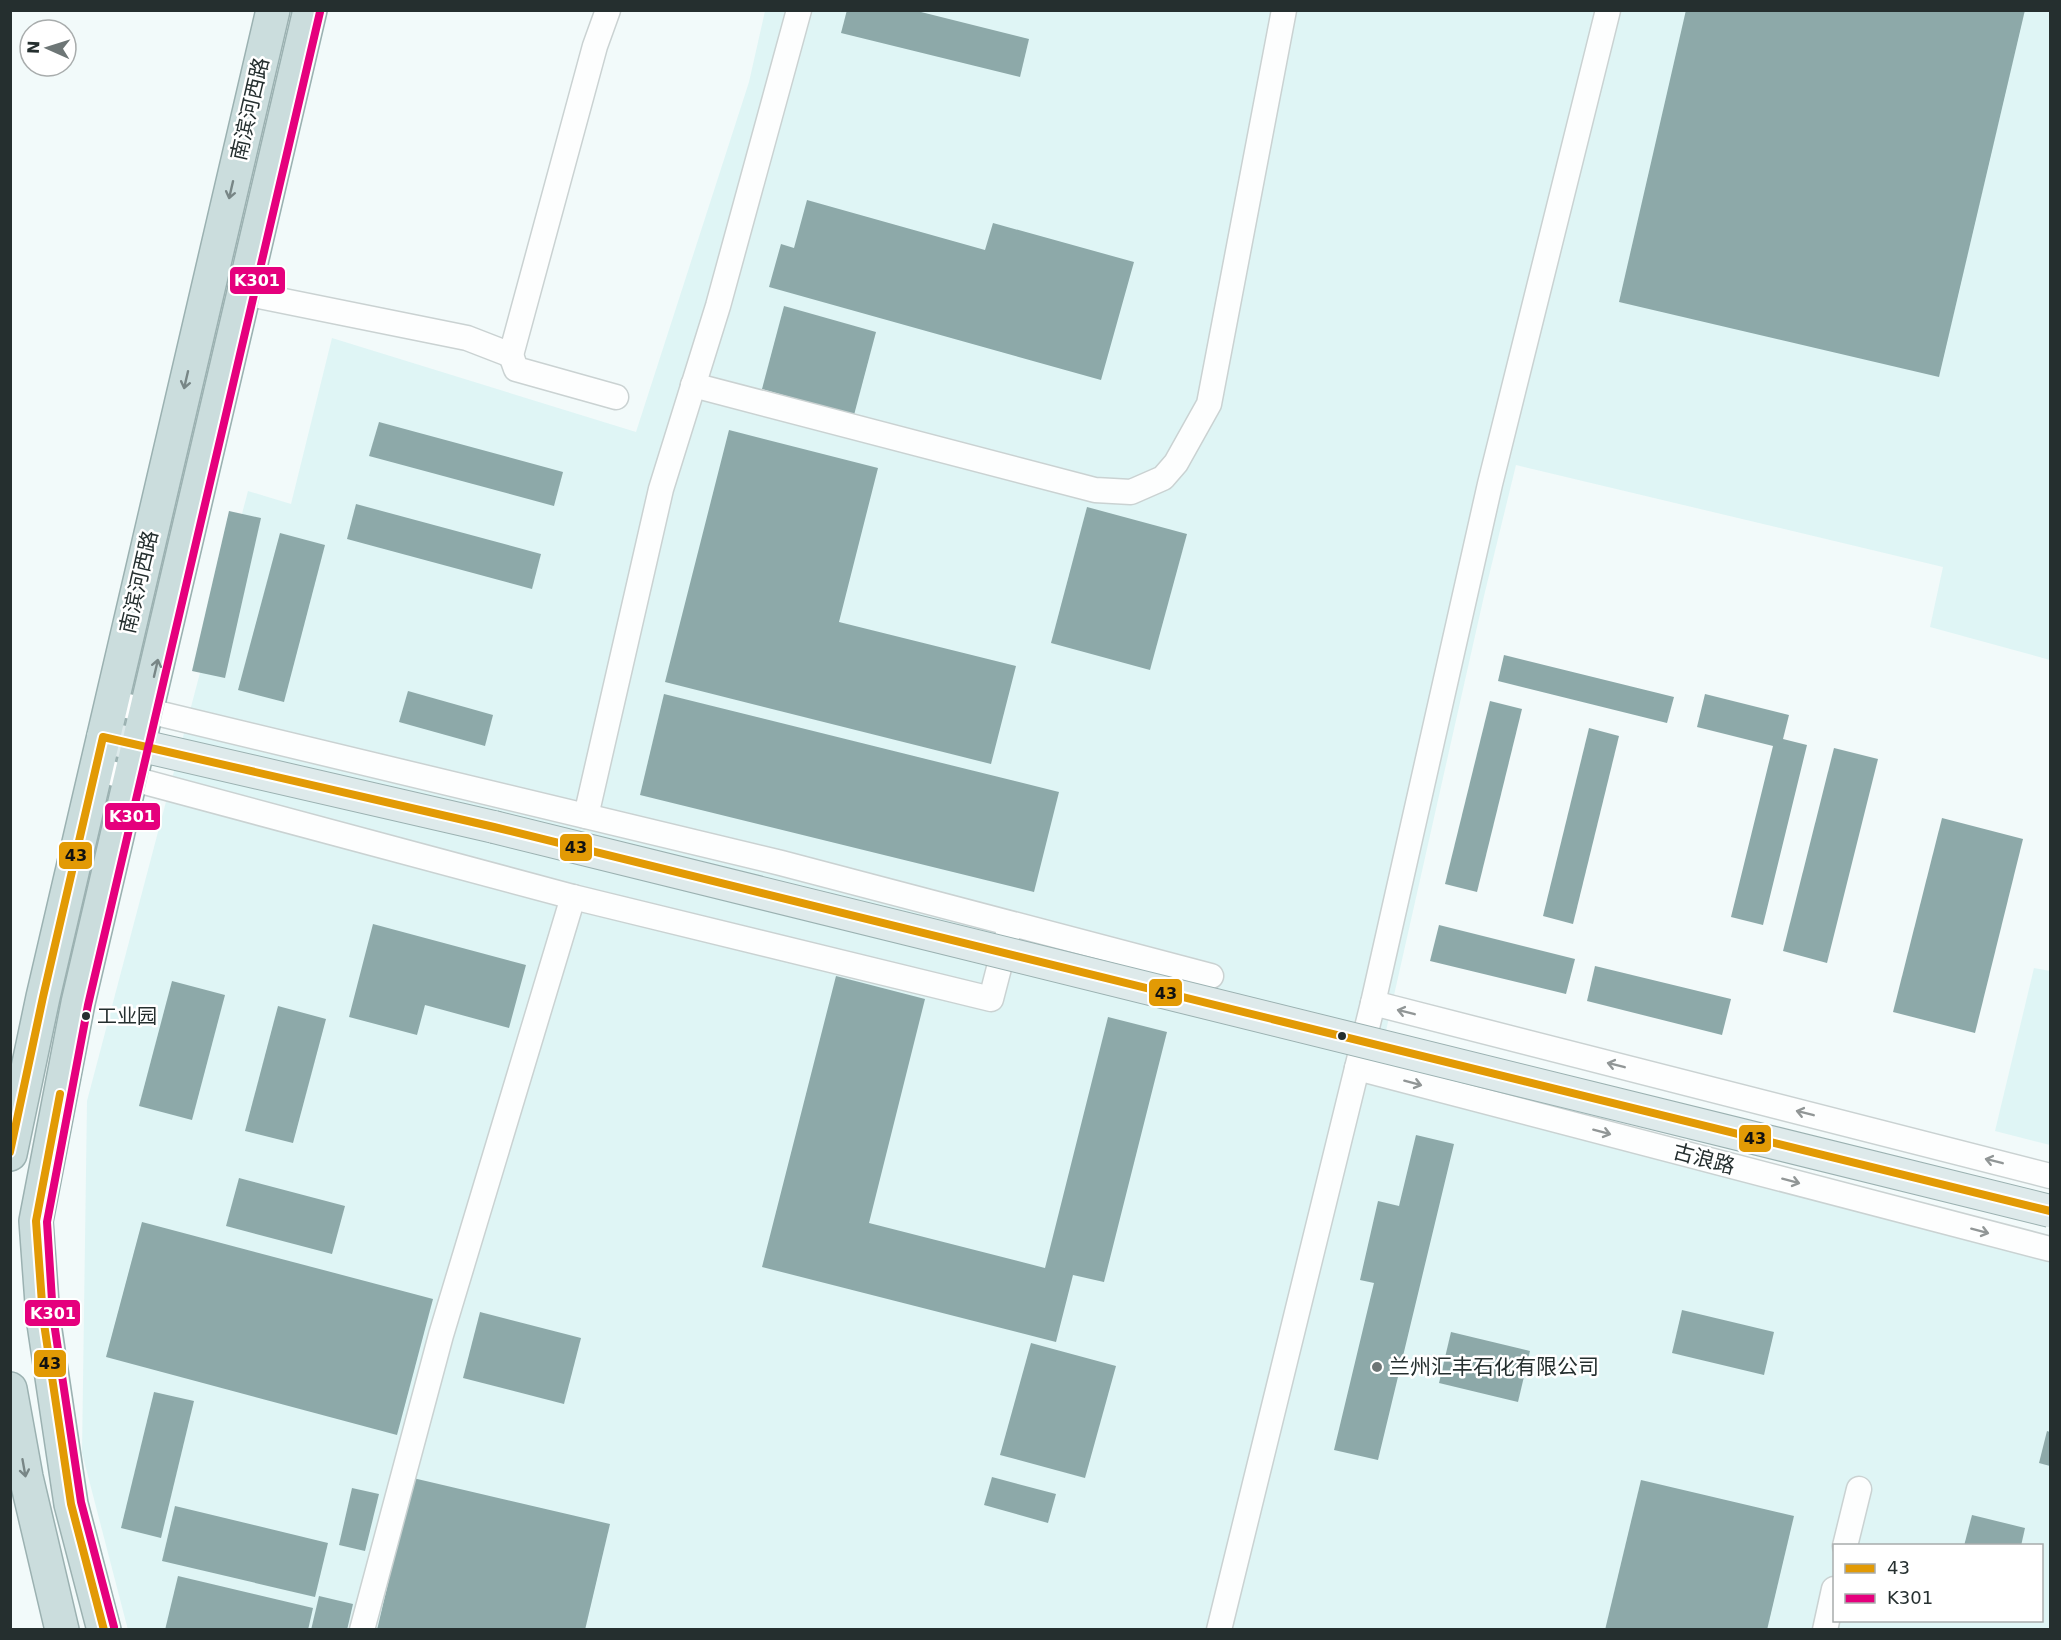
<svg xmlns="http://www.w3.org/2000/svg" width="2061" height="1640" font-family="'DejaVu Sans','Noto Sans SC',sans-serif">
	<style>
		.built { fill: #dff5f5; fill-rule: evenodd }
		.building { fill: #8da9a9 }
		.lines { fill: none; stroke-linecap: round; stroke-linejoin: round }
		.minor-casing { stroke: #cad2d2; stroke-width: 27 }
		.major-casing { stroke: #9bb1b1; stroke-width: 34 }
		.highway-casing { stroke: #9bb1b1; stroke-width: 36 }
		.minor { stroke: #fdfefe; stroke-width: 24 }
		.major { stroke: #deeaeb; stroke-width: 32 }
		.highway { stroke: #cbdddd; stroke-width: 33 }
		.major-bridge-casing { stroke: #9bb1b1; stroke-width: 34; stroke-linecap: butt }
		.major-bridge { stroke: #deeaeb; stroke-width: 32 }
		.bus-1-casing { stroke: #fff; stroke-width: 12 }
		.bus-2-casing { stroke: #fff; stroke-width: 12 }
		.bus-1 { stroke: #e29a05; stroke-width: 8 }
		.bus-2 { stroke: #e5007d; stroke-width: 8 }
		.oneway { stroke: #788686 }
		.oneway2 { stroke: #919696 }
		.bus-dot { fill: #252f2f; stroke: #fff; stroke-width: 2 }
		.poi-dot { fill: #6d7676; stroke: #fff; stroke-width: 2 }
		.labels { text-anchor: middle; dominant-baseline: central; stroke-width: 5; stroke-linejoin: round; paint-order: stroke }
		.bus-label { font-size: 20px; fill: #252f2f; stroke: #fff; text-anchor: start }
		.street-label { font-size: 21px; fill: #252f2f; stroke: #fff }
		.poi-label { font-size: 21px; fill: #252f2f; stroke: #fff; text-anchor: start }
		.line-badge { stroke: #fff; stroke-width: 2 }
		.badge-label { font-size: 16px; text-anchor: middle; font-weight: bold; fill: #fff }
		.pale-badge-label { font-size: 16px; text-anchor: middle; font-weight: bold; fill: #111 }
	</style>
	<rect width="100%" height="100%" fill="#f2fafa"/>
	<g class="built">
		<path d="M765,11H2050V660L1930,627L1943,567L1516,465L1484,596L1374,1084L2050,1253V1629L128,1630L82,1453L87,1101L248,491L291,504L332,338L636,432L749,82ZM1834,1546H2042V1620H1834Z"/>
		<path d="M2034,968L2050,971V1145L1995,1131Z"/>
	</g>
	<g class="building">
		<path d="M847,10H913L1029,39L1020,77L841,33Z"/>
		<path d="M1686,10H2025L1939,377L1619,302Z"/>
		<path d="M807,200L985,250L993,223L1134,262L1101,380L769,287L781,244L794,248Z"/>
		<path d="M784,306L876,332L854,415L762,389Z"/>
		<path d="M379,422L563,472L554,506L369,456Z"/>
		<path d="M729,430L878,468L839,622L1016,666L991,764L665,682Z"/>
		<path d="M356,504L541,554L532,589L347,539Z"/>
		<path d="M1087,507L1187,534L1150,670L1051,643Z"/>
		<path d="M229,511L261,518L225,678L192,671Z"/>
		<path d="M280,533L325,545L284,702L238,690Z"/>
		<path d="M1504,655L1674,697L1667,723L1498,681Z"/>
		<path d="M408,691L493,715L485,746L399,722Z"/>
		<path d="M664,694L1059,792L1034,892L640,795Z"/>
		<path d="M1705,694L1789,715L1783,739L1807,745L1763,925L1731,917L1773,746L1697,727Z"/>
		<path d="M1490,701L1522,709L1477,892L1445,884Z"/>
		<path d="M1589,728L1619,736L1573,924L1543,916Z"/>
		<path d="M1834,748L1878,759L1827,963L1783,951Z"/>
		<path d="M1942,818L2023,839L1975,1033L1893,1012Z"/>
		<path d="M373,924L526,965L509,1028L425,1005L417,1035L349,1017Z"/>
		<path d="M1439,925L1575,959L1566,994L1430,961Z"/>
		<path d="M1595,966L1731,999L1722,1035L1587,1001Z"/>
		<path d="M836,976L925,999L869,1223L1045,1268L1108,1017L1167,1032L1104,1282L1073,1275L1056,1342L762,1267Z"/>
		<path d="M172,981L225,995L192,1120L139,1106Z"/>
		<path d="M278,1006L326,1019L293,1143L245,1131Z"/>
		<path d="M1416,1135L1454,1144L1378,1460L1334,1450L1374,1283L1360,1280L1378,1201L1399,1206Z"/>
		<path d="M239,1178L345,1206L332,1254L226,1226Z"/>
		<path d="M142,1222L433,1299L397,1435L106,1357Z"/>
		<path d="M1682,1310L1774,1332L1764,1375L1672,1353Z"/>
		<path d="M480,1312L581,1338L564,1404L463,1378Z"/>
		<path d="M1451,1332L1530,1351L1518,1402L1439,1383Z"/>
		<path d="M1031,1343L1116,1366L1085,1478L1000,1455Z"/>
		<path d="M154,1392L194,1401L161,1538L121,1528Z"/>
		<path d="M2047,1431L2050,1432V1466L2039,1463Z"/>
		<path d="M992,1477L1056,1494L1048,1523L984,1505Z"/>
		<path d="M413,1478L610,1524L585,1630H377Z"/>
		<path d="M1641,1480L1794,1516L1767,1630H1605Z"/>
		<path d="M352,1488L379,1494L365,1551L339,1545Z"/>
		<path d="M175,1506L328,1543L315,1597L162,1561Z"/>
		<path d="M1972,1515L2025,1528L2021,1546H1964Z"/>
		<path d="M178,1576L313,1608L308,1630H165Z"/>
		<path d="M319,1596L353,1604L347,1630H311Z"/>
	</g>
	<g class="lines">
		<g class="minor-casing">
			<g id="minor">
				<path d="M244,293L467,338L511,355L595,46L608,10"/>
				<path d="M511,355L516,369L616,397"/>
				<path d="M693,385L1095,490L1131,492L1163,478L1176,463L1209,404L1284,10"/>
				<path d="M111,702L781,863L1211,976"/>
				<path d="M96,769L573,897L991,999L1007,937"/>
				<path d="M586,816L661,489L718,306L799,10"/>
				<path d="M1373,1003L2050,1176"/>
				<path d="M1357,1068L2050,1249"/>
				<path d="M1845,1546L1859,1489"/>
				<path d="M362,1630L441,1335L573,897"/>
				<path d="M1219,1630L1373,1003L1490,484L1608,10"/>
				<path d="M1825,1630L1834,1589"/>
			</g>
		</g>
		<g class="major-casing">
			<path id="major" d="M103,737L494,827"/>
		</g>
		<g class="highway-casing">
			<g id="highway">
				<path d="M10,1154L43,997L273,10"/>
				<path d="M10,1389L26,1477L62,1630"/>
				<path d="M104,1630L71,1504L43,1317L36,1221L78,1003L310,10"/>
			</g>
		</g>
		<use href="#minor" class="minor"/>
		<use href="#major" class="major"/>
		<use href="#highway" class="highway"/>
		<g class="major-bridge-casing">
			<path id="major-bridge" d="M494,827L2050,1211"/>
		</g>
		<use href="#major-bridge" class="major-bridge"/>
		<g class="bus-1-casing">
			<g id="bus-1">
				<path d="M60,1094L36,1221L43,1317L71,1504L104,1630"/>
				<path d="M10,1152L43,997L103,737L494,827L2050,1211"/>
			</g>
		</g>
		<g class="bus-2-casing">
			<path id="bus-2" d="M114,1627L81,1502L53,1316L47,1222L88,1005L320,12"/>
		</g>
		<use href="#bus-1" class="bus-1"/>
		<use href="#bus-2" class="bus-2"/>
	</g>
	<defs><path id="oneway-shaft" d="M-6 0H5M1.5-3L5.5 0L1.5 3" fill="none" stroke-width="1.6" stroke-linecap="round" stroke-linejoin="round" transform="scale(1.5)"/></defs>
	<g class="oneway">
		<use href="#oneway-shaft" transform="translate(231 190) rotate(103)"/>
		<use href="#oneway-shaft" transform="translate(186 380) rotate(103)"/>
		<use href="#oneway-shaft" transform="translate(156 668) rotate(-77)"/>
		<use href="#oneway-shaft" transform="translate(24 1468) rotate(80)"/>
	</g>
	<g class="oneway2">
		<use href="#oneway-shaft" transform="translate(1406 1012) rotate(-166)"/>
		<use href="#oneway-shaft" transform="translate(1616 1065) rotate(-166)"/>
		<use href="#oneway-shaft" transform="translate(1413 1083) rotate(15)"/>
		<use href="#oneway-shaft" transform="translate(1805 1113) rotate(-166)"/>
		<use href="#oneway-shaft" transform="translate(1602 1132) rotate(15)"/>
		<use href="#oneway-shaft" transform="translate(1994 1161) rotate(-166)"/>
		<use href="#oneway-shaft" transform="translate(1791 1181) rotate(15)"/>
		<use href="#oneway-shaft" transform="translate(1980 1231) rotate(15)"/>
	</g>
	<g class="bus-dot">
		<circle cx="86" cy="1016" r="5"/>
		<circle cx="1342" cy="1036" r="5"/>
	</g>
	<circle class="poi-dot" cx="1377" cy="1367" r="6"/>
	<g class="labels">
		<g class="bus-label">
			<text x="97" y="1016">工业园</text>
		</g>
		<g class="street-label">
			<text transform="translate(250 109) rotate(-77)">南滨河西路</text>
			<text transform="translate(139 582) rotate(-77)">南滨河西路</text>
			<text transform="translate(1704 1159) rotate(15)">古浪路</text>
		</g>
		<g class="poi-label">
			<text x="1389" y="1367">兰州汇丰石化有限公司</text>
		</g>
	</g>
	<g class="line-badge">
		<rect x="229" y="266" width="57" height="29" rx="6" fill="#e5007d"/>
		<rect x="104" y="802" width="57" height="29" rx="6" fill="#e5007d"/>
		<rect x="559" y="833" width="34" height="29" rx="6" fill="#e29a05"/>
		<rect x="58" y="841" width="35" height="29" rx="6" fill="#e29a05"/>
		<rect x="1148" y="978" width="35" height="29" rx="6" fill="#e29a05"/>
		<rect x="1738" y="1124" width="34" height="29" rx="6" fill="#e29a05"/>
		<rect x="24" y="1299" width="57" height="28" rx="6" fill="#e5007d"/>
		<rect x="33" y="1349" width="34" height="29" rx="6" fill="#e29a05"/>
	</g>
	<g class="badge-label">
		<text x="257" y="286">K301</text>
		<text x="132" y="822">K301</text>
		<text x="53" y="1319">K301</text>
	</g>
	<g class="pale-badge-label">
		<text x="576" y="853">43</text>
		<text x="76" y="861">43</text>
		<text x="1166" y="999">43</text>
		<text x="1755" y="1144">43</text>
		<text x="50" y="1369">43</text>
	</g>
	<rect width="2061" height="1640" fill="none" stroke="#252f2f" stroke-width="24"/>
	<rect x="1833" y="1544" width="210" height="78" fill="#ffffff" stroke="#a8acac" stroke-width="1.5"/>
	<rect x="1845" y="1564" width="30" height="9" fill="#e29a05" stroke="#a8acac" stroke-width="1.5"/>
	<text x="1887" y="1574" font-size="18" fill="#252f2f">43</text>
	<rect x="1845" y="1594" width="30" height="9" fill="#e5007d" stroke="#a8acac" stroke-width="1.5"/>
	<text x="1887" y="1604" font-size="18" fill="#252f2f">K301</text>
	<g transform="translate(48 48) rotate(273)"><circle r="28" fill="#ffffff" stroke="#a8acac" stroke-width="1.5"/>
	<path d="M0-4.5L10 22L0 15L-10 22Z" fill="#6d7676"/>
	<text y="-9" font-size="16" font-weight="bold" text-anchor="middle" fill="#252f2f">N</text>
	</g>
</svg>
